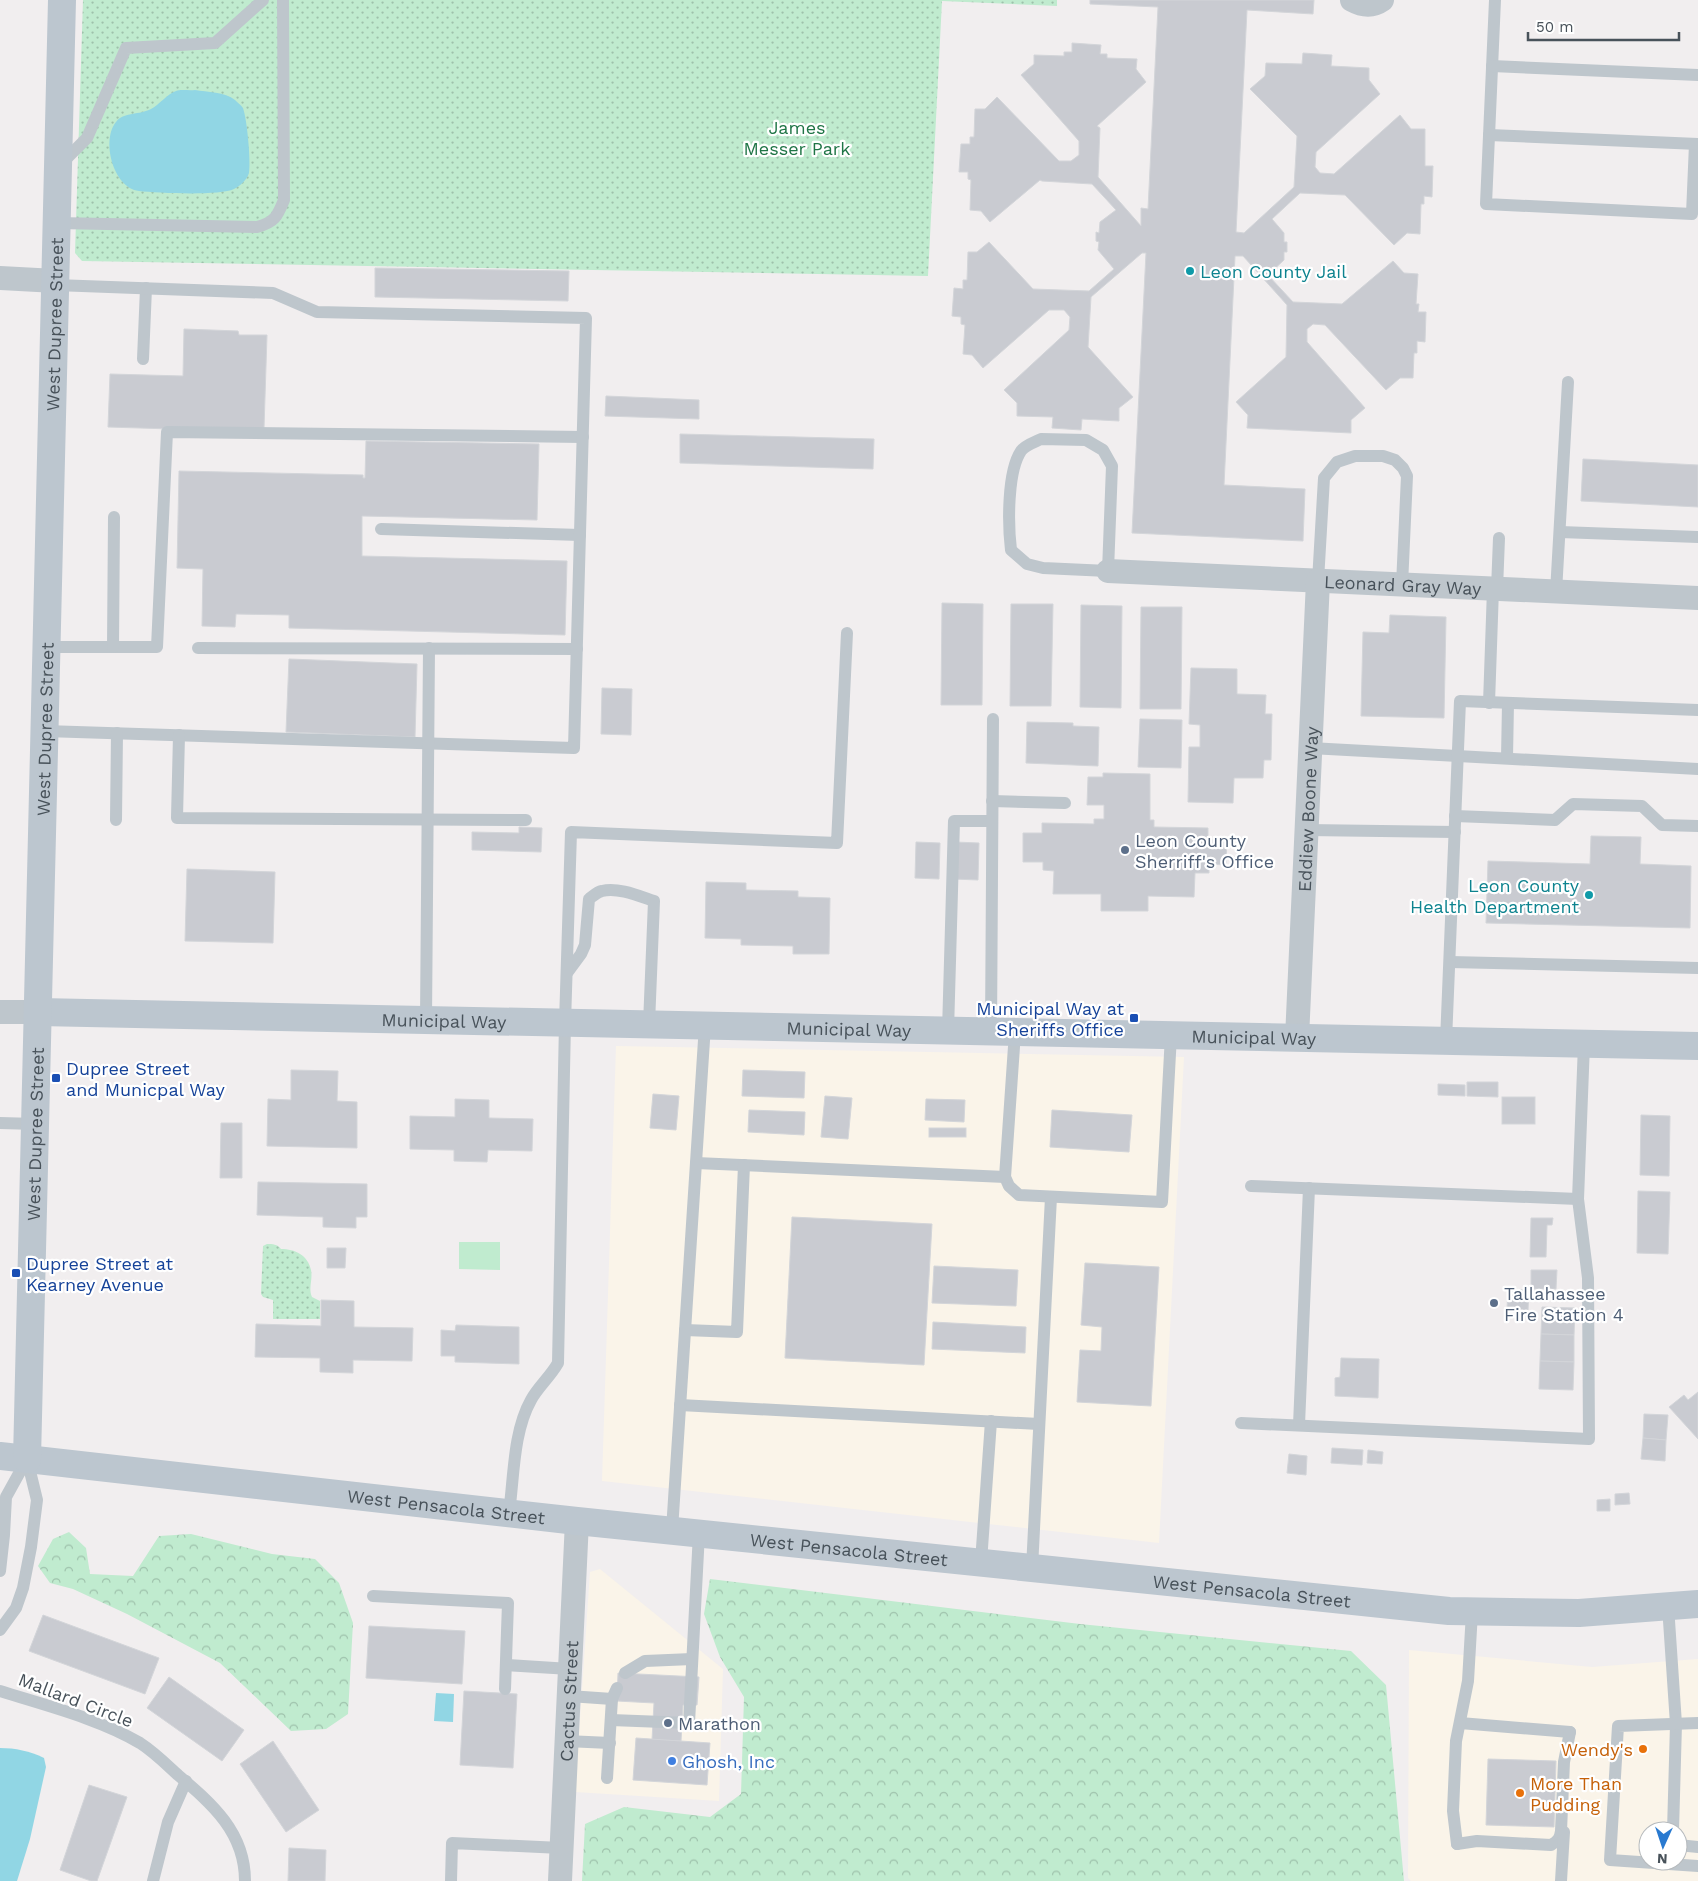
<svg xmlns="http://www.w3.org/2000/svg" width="1698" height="1881" font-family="'Work Sans',sans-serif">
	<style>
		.commercial { fill: #faf4e9; fill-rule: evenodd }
		.green { fill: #c0ebcf }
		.forest { fill: url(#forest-crowns) }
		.park { fill: url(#park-dots) }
		.water { fill: #91d6e4 }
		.building { fill: #c9cbd1; stroke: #d3d5d9 }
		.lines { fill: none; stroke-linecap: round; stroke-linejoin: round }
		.lane { stroke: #bec6cc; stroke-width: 12 }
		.street { stroke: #bec6cc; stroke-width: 24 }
		.secondary { stroke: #bcc6cf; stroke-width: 28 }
		.culture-dot { fill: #0f9aa8; stroke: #fff; stroke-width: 2 }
		.service-dot { fill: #5c6f8a; stroke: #fff; stroke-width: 2 }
		.transit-dot { fill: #1a4fb4; stroke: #fff; stroke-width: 2 }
		.food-dot { fill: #e8710a; stroke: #fff; stroke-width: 2 }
		.shop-dot { fill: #3f7fe0; stroke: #fff; stroke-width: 2 }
		.labels { text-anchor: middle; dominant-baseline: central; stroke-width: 4.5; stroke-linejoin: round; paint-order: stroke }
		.park-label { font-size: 18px; fill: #1f7546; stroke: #fff }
		.culture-label { font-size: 18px; fill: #0d838f; stroke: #fff; text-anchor: start }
		.street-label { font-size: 18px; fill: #48525a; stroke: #fff }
		.service-label { font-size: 18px; fill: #4e5e75; stroke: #fff; text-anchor: start }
		.transit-label { font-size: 18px; fill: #164399; stroke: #fff; text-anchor: start }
		.food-label { font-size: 18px; fill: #c56008; stroke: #fff; text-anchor: end }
		.shop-label { font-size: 18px; fill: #366cbe; stroke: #fff; text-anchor: start }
	</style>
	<defs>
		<pattern id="forest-crowns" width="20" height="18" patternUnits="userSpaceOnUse" patternTransform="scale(1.25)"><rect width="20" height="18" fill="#c0ebcf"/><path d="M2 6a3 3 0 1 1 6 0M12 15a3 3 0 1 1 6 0" fill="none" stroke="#9ec1ab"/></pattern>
		<pattern id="park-dots" width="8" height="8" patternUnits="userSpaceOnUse" patternTransform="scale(1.25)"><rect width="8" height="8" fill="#c0ebcf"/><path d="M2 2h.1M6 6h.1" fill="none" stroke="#9ec1ab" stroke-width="1.8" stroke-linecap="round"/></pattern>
	</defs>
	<rect width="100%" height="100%" fill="#f1eeef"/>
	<g class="commercial">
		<path d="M616,1046L1184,1057L1159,1543L602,1481Z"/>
		<path d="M600,1569L723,1669L719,1801L575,1792L590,1572Z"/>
		<path d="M1409,1650L1592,1667L1698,1659V1881H1411L1408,1878ZM1648,1831H1678V1861H1648Z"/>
	</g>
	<path class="green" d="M459,1242H500V1270L459,1269Z"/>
	<g class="forest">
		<path d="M69,1532L86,1548L90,1574L133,1576L159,1536L191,1534L272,1554L315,1559L339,1583L353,1623L348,1714L326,1729L291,1731L220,1663L127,1614L73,1589L50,1583L38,1566L53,1539Z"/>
		<path d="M710,1579L1080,1624L1351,1651L1386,1685L1404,1881H582L585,1824L624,1807L710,1817L741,1794L744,1697L720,1657L704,1614Z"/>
	</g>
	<g class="park">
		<path d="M83,0H1057V6L942,1L928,276L82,261L75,253Z"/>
		<path d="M267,1244C273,1244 277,1244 281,1249C295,1249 308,1255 311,1270C313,1280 308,1288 312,1297L320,1301V1319H273V1300L263,1297L261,1294L263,1246Z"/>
	</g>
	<g class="water">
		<path d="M195,90C207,92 225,92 235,100C237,102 241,105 243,108C247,119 251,161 249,173C247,180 240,186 234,189C220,196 157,193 139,191C113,188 101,140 116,122C123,112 140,115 151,109C159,105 167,94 176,91C181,89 189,91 195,90Z"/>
		<path d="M436,1693L454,1694L453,1722L434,1721Z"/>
		<path d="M0,1748C15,1748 30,1751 44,1758L46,1767L30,1839L17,1881H0Z"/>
	</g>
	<g class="building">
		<path d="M1090,0H1314L1313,14L1247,10L1236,232L1244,233L1294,187L1297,136L1250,89L1265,76L1266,63L1302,64L1303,53L1332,55L1331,66L1369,68V80L1380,94L1316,152L1315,167L1320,173L1334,174L1400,115L1411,129H1425V166H1433L1432,197L1424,196V204H1421L1420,234L1407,233L1394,245L1345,195L1300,193L1272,219L1284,233V242H1287V252H1284V260L1268,275L1293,302L1342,304L1393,261L1404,273L1418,274L1416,304H1419L1418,312H1426L1425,342L1417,341V353H1414L1413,378H1400L1386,390L1325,325L1313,324L1307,329V342L1365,408L1351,420V433L1247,428L1248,415L1236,402L1286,357L1287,305L1243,256H1235L1224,485L1305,489L1303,541L1132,533L1146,253H1142L1091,297L1088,347L1133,397L1119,408V421L1082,419L1081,430L1052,428L1053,417L1017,416V403L1004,390L1069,330L1070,317L1064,310H1049L983,368L972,355L963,354L965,325L961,324V317L952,316L954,288L963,289V280H967L968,252H977L989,242L1033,289L1089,291L1114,269L1098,250L1099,242L1096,241V232L1099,233L1100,222L1116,210L1092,184L1042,181L1040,180L990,222L981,211L970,210L971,180L968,179V172H959L961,144H970V137H974L975,109H985L997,97L1059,161H1071L1079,155V141L1021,75L1034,64V55L1064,56V52H1072V43L1101,45L1100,54H1107V58L1137,59L1136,69L1146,82L1097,126L1100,128L1098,177L1141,226V208L1148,209L1158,7L1090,4Z"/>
		<path d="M375,268L569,271L568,301L375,297Z"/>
		<path d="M184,329L238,331L239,335H267L264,428L236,431L108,427L110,374L183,376Z"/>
		<path d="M606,396L699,400V419L605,416Z"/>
		<path d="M680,434L874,439L873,469L680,463Z"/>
		<path d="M366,441L539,444L537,520L362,516V556L567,561L565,635L289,628V615L236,614L235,627L202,626L203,569L177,568L179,471L363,475V478H365Z"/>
		<path d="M1583,459L1698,465V507L1581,501Z"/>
		<path d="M942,603L983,604L982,705H941Z"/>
		<path d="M1011,604H1053L1051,706H1010Z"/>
		<path d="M1081,605L1122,606L1121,708L1080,707Z"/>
		<path d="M1141,607H1182L1181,709H1140Z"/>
		<path d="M1390,615L1446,617L1444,718L1361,716L1363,632L1389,633Z"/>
		<path d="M289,659L417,664L415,737L286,732Z"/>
		<path d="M1191,668L1237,669V694L1266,695L1265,714H1272L1271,760H1264L1263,778H1234L1233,803L1188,802L1189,747H1200V725L1189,724Z"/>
		<path d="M602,688L632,689L631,735L601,734Z"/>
		<path d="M1140,719L1182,720L1181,768L1138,767Z"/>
		<path d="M1027,722L1073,723V726L1099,727L1098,766L1026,763Z"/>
		<path d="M1103,773L1150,774V820H1154V827L1208,828V839H1227L1226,865L1209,864V873H1195L1194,897L1148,896V911H1101V894H1053L1054,871L1043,870V862H1023V833H1042V823L1094,824V819H1104V805H1087L1088,777H1103Z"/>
		<path d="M519,827L542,828L541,852L472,850V832L519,833Z"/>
		<path d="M1591,836L1641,837L1640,864L1691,866L1690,928L1486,923L1488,861L1590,864Z"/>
		<path d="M916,842L940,843L939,879L915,878Z"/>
		<path d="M955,842L979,843L978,880L954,879Z"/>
		<path d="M187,869L275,872L273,943L185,941Z"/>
		<path d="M706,882L746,883V890L798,891V897L830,898L829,954H793V946L741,945V939L705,938Z"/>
		<path d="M291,1070L338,1071L337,1101L357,1102V1148L267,1146L268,1099L291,1100Z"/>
		<path d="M743,1070L805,1072L804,1098L742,1096Z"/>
		<path d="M1467,1082H1498V1097L1467,1096Z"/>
		<path d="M1438,1084L1465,1085V1096L1438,1095Z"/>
		<path d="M653,1094L679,1096L676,1130L650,1128Z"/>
		<path d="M825,1096L852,1098L848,1139L821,1137Z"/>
		<rect x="1502" y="1097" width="33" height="27"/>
		<path d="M455,1099L489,1100V1118L533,1119L532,1151L488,1150L487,1162L454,1161V1150L410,1149V1116L455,1117Z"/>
		<path d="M926,1099L965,1100L964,1122L925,1120Z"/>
		<path d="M749,1110L805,1112L804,1135L748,1132Z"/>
		<path d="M1052,1110L1132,1115L1129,1152L1050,1147Z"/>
		<path d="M1641,1115L1670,1116L1669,1176L1640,1175Z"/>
		<path d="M221,1123H242V1178H220Z"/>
		<rect x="929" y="1128" width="37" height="9"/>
		<path d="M258,1182L367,1184V1217H356V1228L323,1227V1217L257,1215Z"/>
		<path d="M1638,1191L1670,1192L1668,1254L1637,1253Z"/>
		<path d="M792,1217L932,1224L924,1365L785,1358Z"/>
		<path d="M1531,1218H1553L1552,1225H1547L1546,1257H1530Z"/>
		<path d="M327,1248H346L345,1268H327Z"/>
		<path d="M1085,1263L1159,1267L1151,1406L1077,1402L1080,1350L1101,1351L1102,1327L1081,1325Z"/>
		<path d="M934,1266L1018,1270L1016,1306L932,1303Z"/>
		<path d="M1531,1270H1557L1556,1289H1531Z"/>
		<path d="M1508,1289L1529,1290L1528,1310L1507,1309Z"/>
		<path d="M321,1300L354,1301V1327L413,1328L412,1361L353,1360V1373L320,1372V1358L255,1357L256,1324L321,1326Z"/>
		<path d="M1542,1307L1575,1308L1574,1335L1541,1334Z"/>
		<path d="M933,1322L1026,1327L1025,1353L932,1349Z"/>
		<path d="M456,1325L519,1327V1364L455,1362V1356H441V1330L455,1331Z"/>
		<path d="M1541,1334L1574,1335V1362L1540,1361Z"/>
		<path d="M1341,1358L1379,1359L1378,1398L1335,1396V1378L1340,1377Z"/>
		<path d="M1540,1361L1574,1362L1573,1390L1539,1389Z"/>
		<path d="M1698,1392V1439L1669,1407L1684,1395L1688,1400Z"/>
		<path d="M1644,1414L1668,1415L1666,1440L1643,1438Z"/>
		<path d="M1643,1438L1666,1440L1665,1461L1641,1459Z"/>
		<path d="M1332,1448L1363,1450L1362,1465L1331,1463Z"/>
		<path d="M1368,1450L1383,1452L1382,1464L1367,1463Z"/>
		<path d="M1289,1454L1307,1456L1306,1475L1287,1473Z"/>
		<path d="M1629,1493L1630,1504L1615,1505V1494Z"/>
		<path d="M1610,1499V1511H1597V1500Z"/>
		<path d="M43,1615L159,1658L145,1694L29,1651Z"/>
		<path d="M369,1626L465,1631L462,1684L366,1678Z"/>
		<path d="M618,1673L699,1677L697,1705H683L681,1741L652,1740L654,1703L617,1701Z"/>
		<path d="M169,1677L244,1730L222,1761L147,1708Z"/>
		<path d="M464,1691L517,1694L513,1768L460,1765Z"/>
		<path d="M636,1738L710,1743L707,1785L633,1780Z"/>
		<path d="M273,1741L319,1810L286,1832L240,1764Z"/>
		<path d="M1488,1759L1556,1761L1554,1827L1486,1825Z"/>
		<path d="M89,1785L127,1797L97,1881H91L60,1870Z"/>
		<path d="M289,1848L326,1850L325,1881H288Z"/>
	</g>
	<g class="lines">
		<g class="lane">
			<path d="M1495,0L1486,204L1692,214L1695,144"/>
			<path d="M1492,66L1698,75"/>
			<path d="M1489,135L1698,144"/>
			<path d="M60,165L87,138L126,48L215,43L263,0"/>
			<path d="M57,223L257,227C275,222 277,217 284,200L283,0"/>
			<path d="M143,359L146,288"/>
			<path d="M1041,439L1086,440L1103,450L1112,466L1108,571L1043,568L1027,564L1011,550C1008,525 1007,472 1021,451C1025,445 1035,442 1041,439Z"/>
			<path d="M381,529L580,535"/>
			<path d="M1560,532L1698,537"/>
			<path d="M1318,581L1324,478L1337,462L1355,456H1383L1395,460L1403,468L1407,476L1402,585"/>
			<path d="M1497,589L1499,538"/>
			<path d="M1556,592L1568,382"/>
			<path d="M47,647H157L167,432L583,437"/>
			<path d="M113,647L114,517"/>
			<path d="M198,648L577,649"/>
			<path d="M1489,703L1493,589"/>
			<path d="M45,731L574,748L586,318L317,312L273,293L55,285"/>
			<path d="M179,735L177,818L526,820"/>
			<path d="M1310,748L1698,769"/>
			<path d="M1507,758L1508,703"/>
			<path d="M992,801L1065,803"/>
			<path d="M1455,816L1555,820L1573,804L1642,806L1662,825L1698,826"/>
			<path d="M116,820L117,733"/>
			<path d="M1307,830L1455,832"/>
			<path d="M1450,962L1698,968"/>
			<path d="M567,973L581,954L585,945L589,899C593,896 597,892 602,891C618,887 639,896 654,901L649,1024"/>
			<path d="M426,1020L429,648"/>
			<path d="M948,1031L954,821H992"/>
			<path d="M991,1032L993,719"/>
			<path d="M1015,1032L1005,1177L1009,1186L1019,1195L1162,1202L1171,1035"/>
			<path d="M1446,1041L1460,701L1698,710"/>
			<path d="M0,1123L36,1124"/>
			<path d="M696,1163L1005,1177"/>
			<path d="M1251,1186L1578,1199"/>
			<path d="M685,1330L737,1332L744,1165"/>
			<path d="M680,1405L1039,1424"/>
			<path d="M1241,1423L1589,1439L1588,1278L1578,1199L1584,1044"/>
			<path d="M1299,1425L1309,1188"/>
			<path d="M509,1513C514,1477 513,1432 531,1400C538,1387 550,1377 558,1363L565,1023L571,832L837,843L847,633"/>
			<path d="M672,1530L705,1025"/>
			<path d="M981,1562L991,1421"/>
			<path d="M1032,1568L1051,1197"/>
			<path d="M0,1571L4,1535L6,1497L27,1459"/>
			<path d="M373,1596L508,1603L505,1689"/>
			<path d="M1668,1606L1676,1724L1673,1831"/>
			<path d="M0,1630L16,1608L23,1588L31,1547L37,1500L27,1459"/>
			<path d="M506,1665L570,1669"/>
			<path d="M625,1673L645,1661L692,1659"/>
			<path d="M0,1691C44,1705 100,1719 140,1743C154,1752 166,1764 178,1775C212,1804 245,1832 245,1881"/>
			<path d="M569,1696L612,1699"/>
			<path d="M611,1720L689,1723L699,1533"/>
			<path d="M1460,1723L1570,1732"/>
			<path d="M1698,1723L1618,1726L1610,1860L1698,1866"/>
			<path d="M566,1741L610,1743"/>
			<path d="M607,1778L612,1699L617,1688"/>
			<path d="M1457,1844L1453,1811L1456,1741L1468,1681L1472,1612"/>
			<path d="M1457,1844L1477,1841L1551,1845C1558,1841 1560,1838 1561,1831L1564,1762L1570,1732"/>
			<path d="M1678,1845L1698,1847"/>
			<path d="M153,1881L168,1822L186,1781"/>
			<path d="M451,1881L452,1843L561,1848"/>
			<path d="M1561,1881L1564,1832"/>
		</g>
		<g class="street">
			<path d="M1352,0C1363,6 1372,7 1382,0"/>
			<path d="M0,278L56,281"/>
			<path id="s1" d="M1108,571L1698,598"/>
			<path d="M0,1012H39"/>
			<path id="s2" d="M1297,1038L1318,581"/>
			<path id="s3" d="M560,1881L577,1521"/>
		</g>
		<g class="secondary">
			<path id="s4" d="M39,1012L1698,1046"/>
			<path id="s5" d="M0,1456L577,1521L1449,1611L1579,1613L1698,1604"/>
			<path id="s6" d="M27,1459L62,0"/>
		</g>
	</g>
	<g class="culture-dot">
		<circle cx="1190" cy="271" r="5"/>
		<circle cx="1589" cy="895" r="5"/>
	</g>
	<g class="service-dot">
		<circle cx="1125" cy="850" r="5"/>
		<circle cx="1494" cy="1303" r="5"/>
		<circle cx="668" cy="1723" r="5"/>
	</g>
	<g class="transit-dot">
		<rect x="1129" y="1013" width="10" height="10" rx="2.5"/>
		<rect x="51" y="1073" width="10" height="10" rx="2.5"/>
		<rect x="11" y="1268" width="10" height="10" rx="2.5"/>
	</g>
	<g class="food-dot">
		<circle cx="1643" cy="1749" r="5"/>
		<circle cx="1520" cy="1793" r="5"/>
	</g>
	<circle class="shop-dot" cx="672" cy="1761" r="5"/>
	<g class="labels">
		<g class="park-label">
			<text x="797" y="127">James<tspan x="797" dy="21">Messer Park</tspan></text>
		</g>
		<g class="culture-label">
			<text x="1200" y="271">Leon County Jail</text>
			<text x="1579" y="885" text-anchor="end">Leon County<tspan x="1579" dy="21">Health Department</tspan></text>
		</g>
		<g class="street-label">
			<text stroke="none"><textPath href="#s6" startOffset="1135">West Dupree Street</textPath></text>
			<text stroke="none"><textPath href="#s1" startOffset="295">Leonard Gray Way</textPath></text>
			<text stroke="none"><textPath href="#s6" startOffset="730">West Dupree Street</textPath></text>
			<text stroke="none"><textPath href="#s2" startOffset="229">Eddiew Boone Way</textPath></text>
			<text stroke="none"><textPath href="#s4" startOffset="405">Municipal Way</textPath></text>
			<text stroke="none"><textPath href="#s4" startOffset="810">Municipal Way</textPath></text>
			<text stroke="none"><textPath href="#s4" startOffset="1215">Municipal Way</textPath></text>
			<text stroke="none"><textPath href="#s6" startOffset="325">West Dupree Street</textPath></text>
			<text stroke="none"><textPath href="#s5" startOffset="449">West Pensacola Street</textPath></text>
			<text stroke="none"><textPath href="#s5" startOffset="854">West Pensacola Street</textPath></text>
			<text stroke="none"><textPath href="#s5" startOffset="1259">West Pensacola Street</textPath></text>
			<text transform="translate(76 1700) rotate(21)">Mallard Circle</text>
			<text stroke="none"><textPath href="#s3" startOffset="180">Cactus Street</textPath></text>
		</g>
		<g class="service-label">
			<text x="1135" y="840">Leon County<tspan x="1135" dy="21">Sherriff's Office</tspan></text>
			<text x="1504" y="1293">Tallahassee<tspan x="1504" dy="21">Fire Station 4</tspan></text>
			<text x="678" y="1723">Marathon</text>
		</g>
		<g class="transit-label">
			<text x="1124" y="1008" text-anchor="end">Municipal Way at<tspan x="1124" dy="21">Sheriffs Office</tspan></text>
			<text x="66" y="1068">Dupree Street<tspan x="66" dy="21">and Municpal Way</tspan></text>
			<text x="26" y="1263">Dupree Street at<tspan x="26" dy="21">Kearney Avenue</tspan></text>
		</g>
		<g class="food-label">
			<text x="1633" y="1749">Wendy's</text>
			<text x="1530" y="1783" text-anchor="start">More Than<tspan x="1530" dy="21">Pudding</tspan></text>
		</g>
		<g class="shop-label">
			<text x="682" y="1761">Ghosh, Inc</text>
		</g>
	</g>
	<g transform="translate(1663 1846) rotate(183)"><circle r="24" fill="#ffffff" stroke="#b6babd"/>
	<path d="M0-4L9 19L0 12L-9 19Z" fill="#297ad0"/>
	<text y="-8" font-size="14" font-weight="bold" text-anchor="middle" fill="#48525a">N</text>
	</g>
	<path d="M1528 32v8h151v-8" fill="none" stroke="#48525a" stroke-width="2.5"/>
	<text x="1536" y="32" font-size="15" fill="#48525a" stroke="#ffffff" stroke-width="4" paint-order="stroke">50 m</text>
</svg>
